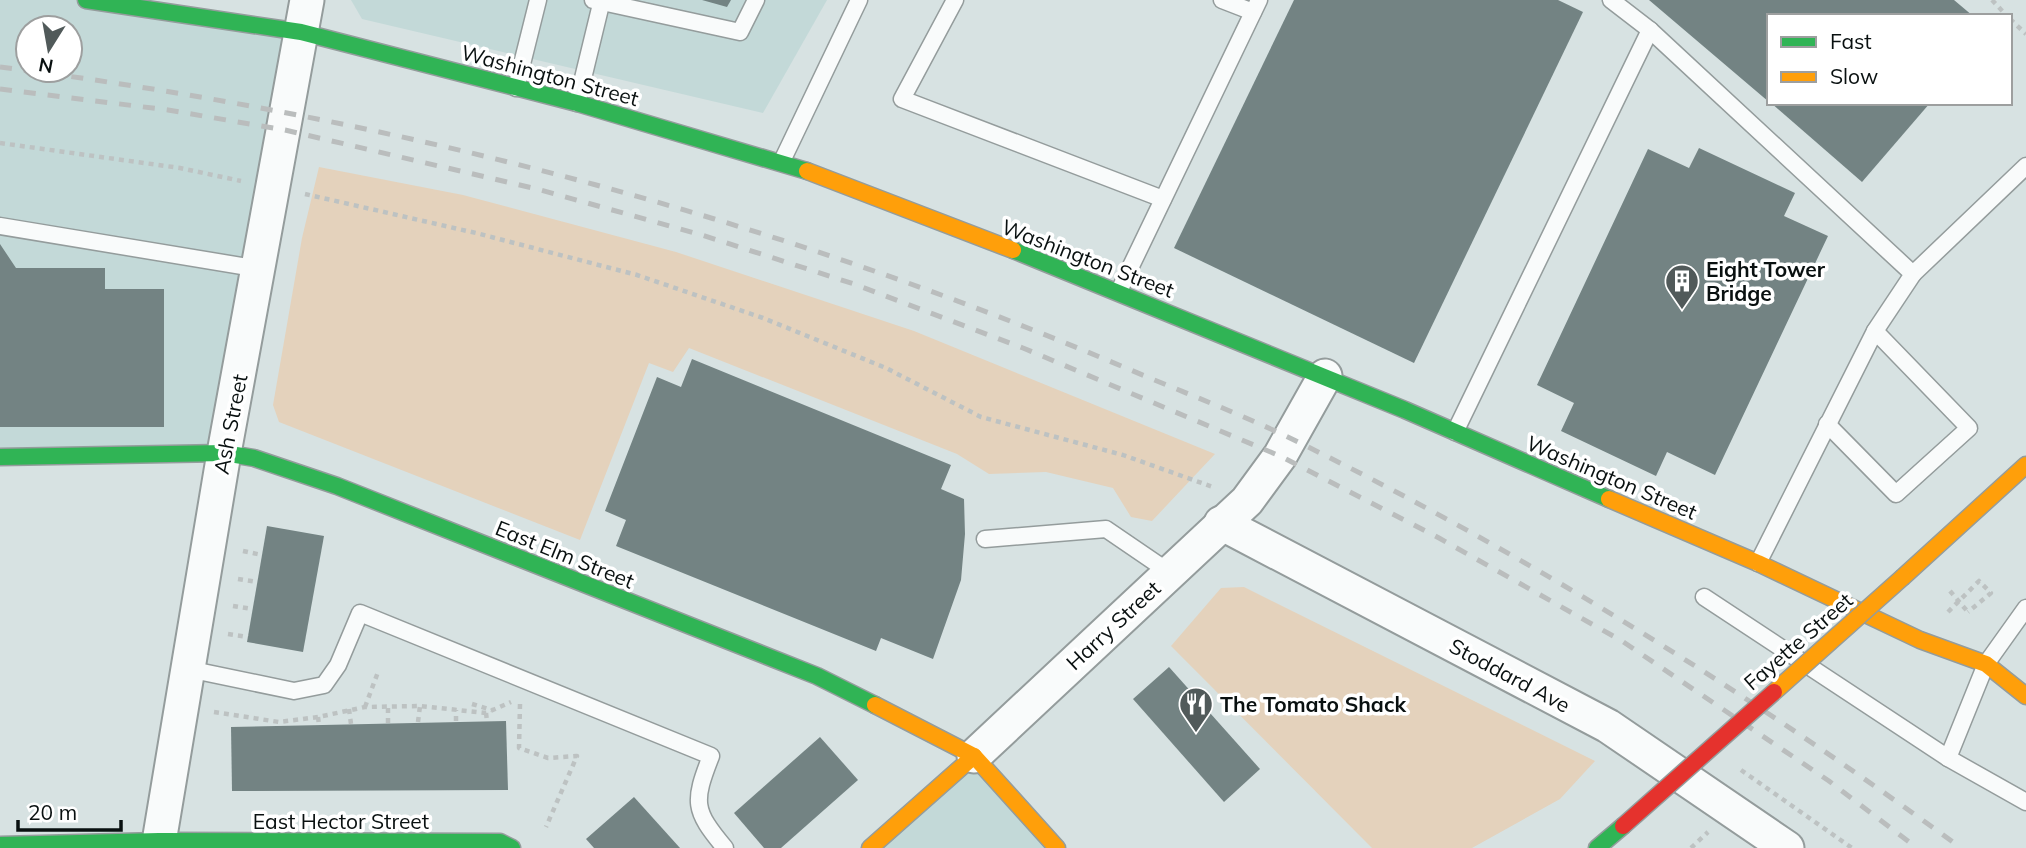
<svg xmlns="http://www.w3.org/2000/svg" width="2026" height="848" font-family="Mulish,sans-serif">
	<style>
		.built { fill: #c3d9d8; fill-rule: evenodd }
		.green { fill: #e4d2bc }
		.building { fill: #738383 }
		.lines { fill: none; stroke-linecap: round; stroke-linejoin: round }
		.lane-casing { stroke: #949c9c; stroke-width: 19 }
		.street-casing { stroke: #949c9c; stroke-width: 37 }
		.fast-casing { stroke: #949c9c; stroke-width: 19 }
		.slow-casing { stroke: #949c9c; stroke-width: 19 }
		.path { stroke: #bdc2c2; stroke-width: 4.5; stroke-dasharray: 5 5; stroke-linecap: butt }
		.lane { stroke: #f9fbfb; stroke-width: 16 }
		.street { stroke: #f9fbfb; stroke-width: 33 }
		.fast { stroke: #30b455; stroke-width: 16 }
		.slow { stroke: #ff9f0a; stroke-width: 16 }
		.rail { stroke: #babdbd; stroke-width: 5; stroke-dasharray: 12 12; stroke-linecap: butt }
		.slow-bridge-casing { stroke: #949c9c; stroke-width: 19; stroke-linecap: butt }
		.jam-bridge-casing { stroke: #949c9c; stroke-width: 19; stroke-linecap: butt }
		.path-bridge { stroke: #bdc2c2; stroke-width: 4.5; stroke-dasharray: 5 5; stroke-linecap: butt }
		.slow-bridge { stroke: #ff9f0a; stroke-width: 16 }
		.jam-bridge { stroke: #e5322d; stroke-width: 16 }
		.labels { text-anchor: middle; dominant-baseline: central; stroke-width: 7; stroke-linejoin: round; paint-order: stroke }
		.street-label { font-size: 21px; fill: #091010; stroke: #fff }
		.poi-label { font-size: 21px; font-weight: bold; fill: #091010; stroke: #fff; text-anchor: start }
	</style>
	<rect width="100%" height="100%" fill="#d7e2e2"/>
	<g class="built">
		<path d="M0,0H86L301,32L224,453L0,457ZM28,28H70V70H28Z"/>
		<path d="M351,0H827L763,113L362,19Z"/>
		<path d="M974,756L1057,848H870Z"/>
	</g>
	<g class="green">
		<path d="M319,167L463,195L676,252L914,331L1215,454L1152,521L1131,517L1113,488L1046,472L989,474L957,454L689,348L673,372L649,363L580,540L279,422L273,405L302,238Z"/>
		<path d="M1244,587L1595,761L1560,799L1472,848H1372L1171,646L1221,588Z"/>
	</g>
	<g class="building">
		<path d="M702,0H731L727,7Z"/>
		<path d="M1294,0H1558L1583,12L1414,363L1174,248Z"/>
		<path d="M1649,0H1954L1973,16H1769V102Z"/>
		<path d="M1771,103H1930L1862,182Z"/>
		<path d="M1699,148L1795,193L1784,216L1828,236L1715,475L1667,452L1656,476L1561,431L1574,403L1537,385L1648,149L1689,168Z"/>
		<path d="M0,244L16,268H105V289H164V427H0Z"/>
		<path d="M692,359L951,465L941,489L964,499L965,534L961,580L933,659L881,638L876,651L616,546L626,520L605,511L657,377L681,387Z"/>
		<path d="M267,526L324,536L303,652L247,642Z"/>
		<path d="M1169,667L1260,769L1224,802L1133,699Z"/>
		<path d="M506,721L508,790L232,791L231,727Z"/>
		<path d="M820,737L858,780L781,848H764L734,813Z"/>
		<path d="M634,797L680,848H594L586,839Z"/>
	</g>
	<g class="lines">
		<g class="lane-casing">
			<g id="lane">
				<path d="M593,0L740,32L756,0"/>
				<path d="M955,0L902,99L1163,199"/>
				<path d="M1222,0L1253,12"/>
				<path d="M1611,0L1650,30L1913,274L1875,331L1758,563"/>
				<path d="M516,88L538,0"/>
				<path d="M577,103L602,0"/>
				<path d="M782,161L859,0"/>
				<path d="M0,226L260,269"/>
				<path d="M1913,274L2026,166"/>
				<path d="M1119,291L1259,0"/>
				<path d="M1827,424L1896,494L1969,428L1875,331"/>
				<path d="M1455,432L1650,30"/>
				<path d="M985,539L1106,529L1169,572"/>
				<path d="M1704,597L1948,758L1986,664L2026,608"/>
				<path d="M188,669L294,691L324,685L338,665L360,613L711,756C693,802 693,810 725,848"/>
				<path d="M1948,758L2026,802"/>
			</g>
		</g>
		<g class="street-casing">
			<g id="street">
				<path d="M1221,523L1608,726L1787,848"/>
				<path d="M974,756L1247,501L1280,456L1325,376"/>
				<path d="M158,848L224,453L307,0"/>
			</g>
		</g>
		<g class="fast-casing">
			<g id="fast">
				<path d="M86,0L301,32L577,103L807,171"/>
				<path d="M1013,250L1405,410L1609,499"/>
				<path d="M0,457L224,453L254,458L337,486L817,676L875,705"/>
				<path d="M0,845L159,841L500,842L512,848"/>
				<path d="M1597,848L1623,826"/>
			</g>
		</g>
		<g class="slow-casing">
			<g id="slow">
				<path d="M807,171L1013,250"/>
				<path d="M1609,499L1758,563L1920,640L1986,664L2026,696"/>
				<path d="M1903,577L2026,465"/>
				<path d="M875,705L974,756L1057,848"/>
				<path d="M870,848L974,756"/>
			</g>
		</g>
		<g class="path">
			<path d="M1992,0L2007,16"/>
			<path d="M2010,19L2026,34"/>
			<path d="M0,143L180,168L241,181"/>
			<path d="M305,194L476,233L637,275L763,318L886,368L981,417L1123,455L1213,487"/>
			<path d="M243,551L262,555"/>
			<path d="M238,579L257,582"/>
			<path d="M233,606L252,609"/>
			<path d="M1948,612L1979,581L1991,593L1968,612"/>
			<path d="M228,634L248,637"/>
			<path d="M472,704L492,710"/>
			<path d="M520,704L519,748L548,758L577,756L546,827"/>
			<path d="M365,707L378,672"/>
			<path d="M349,709L351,724"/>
			<path d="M214,712L279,722L318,717L365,707L420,706L486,713L511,702"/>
			<path d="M486,713L487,721"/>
			<path d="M318,717L319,725"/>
			<path d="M456,721V710"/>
			<path d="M418,722L420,706"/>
			<path d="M388,723V707"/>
			<path d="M1741,770L1852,848"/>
			<path d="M1691,848L1708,832"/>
		</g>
		<use href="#lane" class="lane"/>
		<use href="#street" class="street"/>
		<use href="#fast" class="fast"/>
		<use href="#slow" class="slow"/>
		<g class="rail">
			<path d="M0,67C387,116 767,216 1126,368C1182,392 1239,413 1294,440C1527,554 1752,695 1961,848"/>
			<path d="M0,89L168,110L285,130L537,189L702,235L854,284L1023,348L1280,456L1439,538L1622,641L1829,781L1917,848"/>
		</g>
		<g class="slow-bridge-casing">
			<path id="slow-bridge" d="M1774,692L1903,577"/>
		</g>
		<g class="jam-bridge-casing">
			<path id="jam-bridge" d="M1623,826L1774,692"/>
		</g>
		<path class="path-bridge" d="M1950,591L1968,612"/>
		<use href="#slow-bridge" class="slow-bridge"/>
		<use href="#jam-bridge" class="jam-bridge"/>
	</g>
	<defs>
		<g id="building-pin" transform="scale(1.75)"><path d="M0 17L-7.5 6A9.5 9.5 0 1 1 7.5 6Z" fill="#515a5a" stroke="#fff"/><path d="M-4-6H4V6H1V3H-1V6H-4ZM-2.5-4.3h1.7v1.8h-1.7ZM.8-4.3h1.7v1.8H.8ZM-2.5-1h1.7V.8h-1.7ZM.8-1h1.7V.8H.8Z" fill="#fff"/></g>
		<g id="restaurant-pin" transform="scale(1.75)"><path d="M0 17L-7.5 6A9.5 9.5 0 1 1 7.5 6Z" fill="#515a5a" stroke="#fff"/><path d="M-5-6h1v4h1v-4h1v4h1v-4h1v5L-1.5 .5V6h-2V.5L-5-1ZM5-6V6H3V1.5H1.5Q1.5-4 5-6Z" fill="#fff"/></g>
	</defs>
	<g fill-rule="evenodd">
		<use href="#building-pin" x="1682" y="281"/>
		<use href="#restaurant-pin" x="1196" y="704"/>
	</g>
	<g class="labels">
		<g class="street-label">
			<text transform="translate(550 75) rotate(15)">Washington Street</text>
			<text transform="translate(1088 258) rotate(21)">Washington Street</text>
			<text transform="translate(230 424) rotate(-79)">Ash Street</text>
			<text transform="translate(1612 477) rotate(23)">Washington Street</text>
			<text transform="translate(565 554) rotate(22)">East Elm Street</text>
			<text transform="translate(1113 625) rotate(-43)">Harry Street</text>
			<text transform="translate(1798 641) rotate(-41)">Fayette Street</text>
			<text transform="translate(1510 675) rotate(28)">Stoddard Ave</text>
			<text x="341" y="821">East Hector Street</text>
		</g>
		<g class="poi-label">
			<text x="1706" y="269">Eight Tower<tspan x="1706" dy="24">Bridge</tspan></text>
			<text x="1220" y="704">The Tomato Shack</text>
		</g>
	</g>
	<rect x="1767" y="14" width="245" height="91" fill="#ffffff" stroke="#9d9f9f" stroke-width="2"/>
	<rect x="1781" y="37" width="35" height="10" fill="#30b455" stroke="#9d9f9f" stroke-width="2"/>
	<text x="1830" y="49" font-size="21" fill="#091010">Fast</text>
	<rect x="1781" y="72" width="35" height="10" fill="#ff9f0a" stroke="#9d9f9f" stroke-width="2"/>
	<text x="1830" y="84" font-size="21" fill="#091010">Slow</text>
	<g transform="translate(49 49) rotate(191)"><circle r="33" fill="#ffffff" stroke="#9d9f9f" stroke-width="2"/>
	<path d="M0-5L12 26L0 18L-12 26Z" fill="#515a5a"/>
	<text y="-10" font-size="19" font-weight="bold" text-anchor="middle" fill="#091010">N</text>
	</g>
	<path d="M18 820v10h103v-10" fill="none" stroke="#091010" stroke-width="3.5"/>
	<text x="28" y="820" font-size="21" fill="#091010" stroke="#ffffff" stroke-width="5" paint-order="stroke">20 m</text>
</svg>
